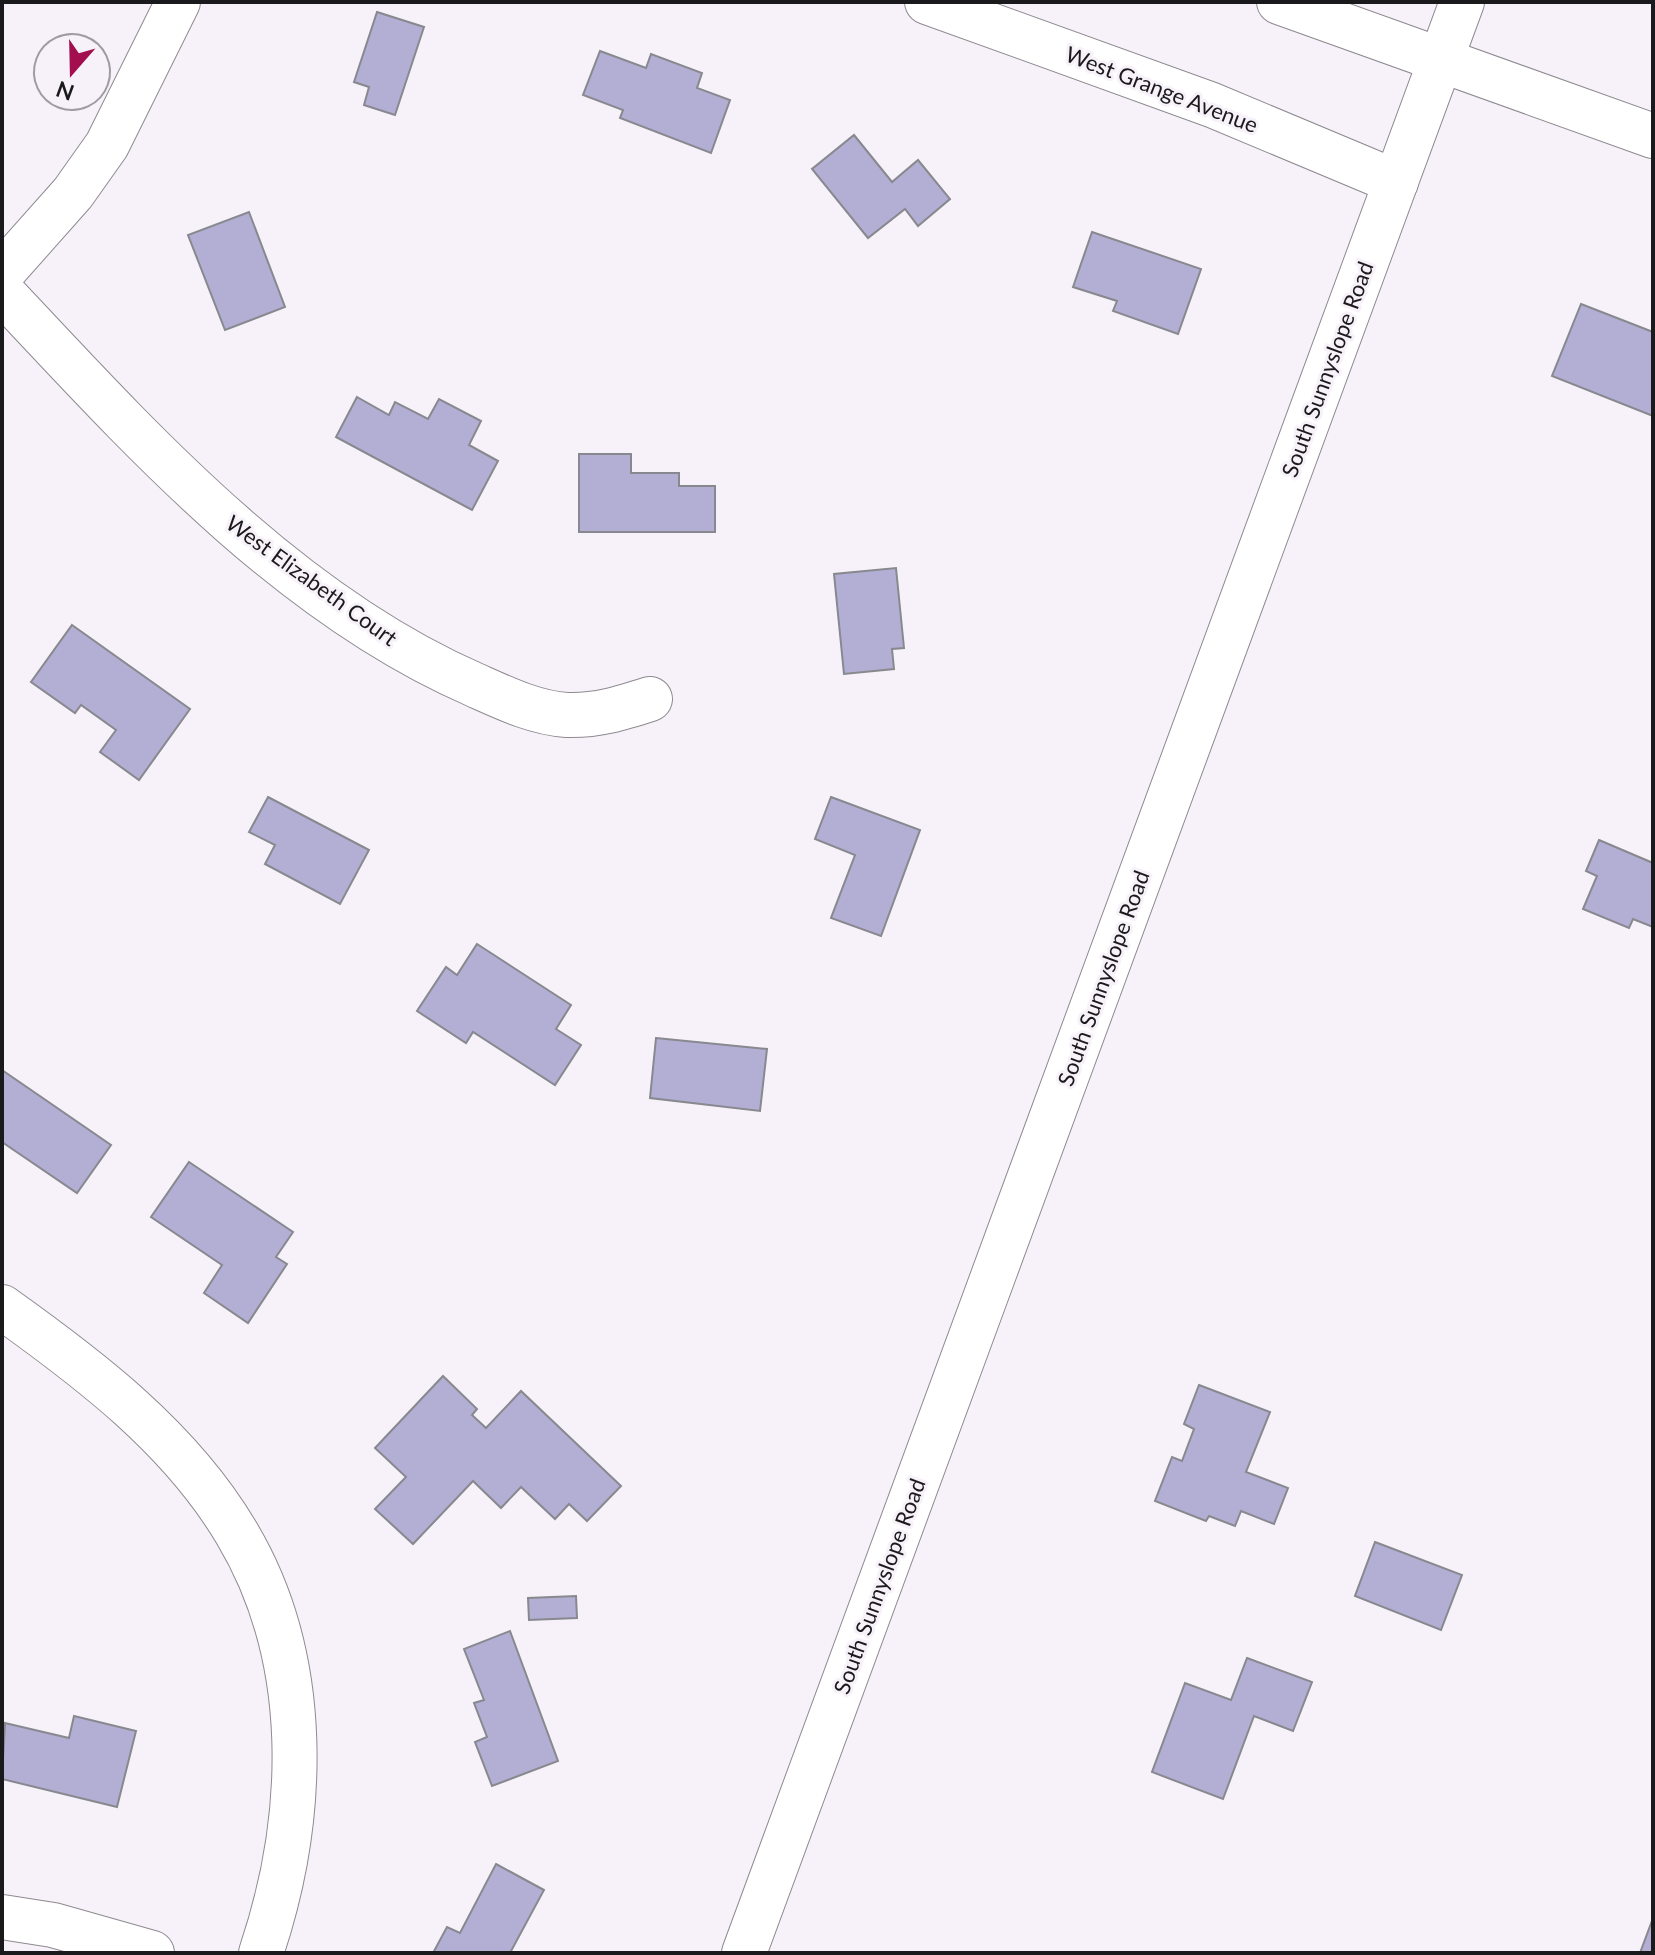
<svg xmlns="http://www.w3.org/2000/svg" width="1655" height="1955" font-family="Lato,sans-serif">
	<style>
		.building { fill: #b3aed4; stroke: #88888f; stroke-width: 2 }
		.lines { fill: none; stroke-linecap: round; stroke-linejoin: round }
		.minor-casing { stroke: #8e8a90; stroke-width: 46 }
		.path { stroke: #838084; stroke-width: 5; stroke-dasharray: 8 4; stroke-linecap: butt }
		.minor { stroke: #fff; stroke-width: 44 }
		.labels { text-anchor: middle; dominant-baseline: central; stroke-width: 6; stroke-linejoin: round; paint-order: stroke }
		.street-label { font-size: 22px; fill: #1a191b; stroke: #f7f2f9 }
	</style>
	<rect width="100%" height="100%" fill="#f7f2f9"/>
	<g class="building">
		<path d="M377,12L424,27L395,115L364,105L369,87L354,82Z"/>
		<path d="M600,51L646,68L651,54L702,73L697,88L730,100L711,153L620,118L623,110L583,95Z"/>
		<path d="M854,135L892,182L918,160L950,199L918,226L905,209L868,238L812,169Z"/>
		<path d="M249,212L285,307L225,330L188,235Z"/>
		<path d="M1092,232L1201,269L1178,334L1113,311L1117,301L1073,287Z"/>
		<path d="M1581,304L1653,332V416L1552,376Z"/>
		<path d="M357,397L389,415L395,402L428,419L439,399L481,421L469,445L498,461L472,510L336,437Z"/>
		<path d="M579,454H631V473H679V486H715V532H579Z"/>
		<path d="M896,568L904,648L892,649L894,669L844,674L834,574Z"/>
		<path d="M72,625L190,709L139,780L100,752L116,730L81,705L75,713L31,682Z"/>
		<path d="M268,797L369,850L340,904L265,864L275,845L249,832Z"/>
		<path d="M831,797L920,830L881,936L831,918L855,855L815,839Z"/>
		<path d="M1599,840L1653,863V927L1633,919L1629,928L1583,909L1597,876L1586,871Z"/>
		<path d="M477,944L571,1005L556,1029L581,1045L555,1085L473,1032L466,1043L417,1011L446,967L457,975Z"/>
		<path d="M656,1038L767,1049L760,1111L650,1098Z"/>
		<path d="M2,1070L111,1145L77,1193L2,1142Z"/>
		<path d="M189,1162L293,1232L276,1257L287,1264L248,1323L204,1293L222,1265L151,1217Z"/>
		<path d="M443,1376L477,1409L472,1415L486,1428L521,1391L621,1486L587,1521L569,1504L555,1519L521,1487L501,1508L473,1481L413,1544L375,1509L406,1477L375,1448Z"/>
		<path d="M1199,1385L1270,1412L1246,1472L1288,1488L1274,1524L1241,1511L1235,1526L1209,1516L1206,1521L1155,1501L1172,1457L1182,1461L1194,1429L1184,1424Z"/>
		<path d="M1375,1542L1462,1575L1441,1630L1355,1596Z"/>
		<path d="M576,1596L577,1618L529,1620L528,1598Z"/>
		<path d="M510,1631L558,1761L492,1786L475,1742L487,1737L474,1703L484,1700L464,1649Z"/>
		<path d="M1247,1658L1312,1682L1293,1731L1254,1716L1223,1799L1152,1772L1185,1683L1231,1700Z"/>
		<path d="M74,1716L136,1731L117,1807L2,1779L5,1723L69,1738Z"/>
		<path d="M496,1864L544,1890L510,1953H433L447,1927L460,1933Z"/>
		<path d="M1653,1918V1953H1640Z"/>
	</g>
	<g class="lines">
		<g class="minor-casing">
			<g id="minor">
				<path d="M927,2L1212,105L1396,182"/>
				<path d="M1279,2L1653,136"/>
				<path d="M2,273L73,193L107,145L178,2"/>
				<path d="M2,292C139,438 288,604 475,685C504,698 535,713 567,715C597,716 622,708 650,699"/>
				<path d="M2,1307C89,1369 180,1438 236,1532C312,1658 307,1817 261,1953"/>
				<path d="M2,1917L53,1925L152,1953"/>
				<path d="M744,1953L1462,2"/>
			</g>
		</g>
		<path class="path" d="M1583,4V2"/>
		<use href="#minor" class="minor"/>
	</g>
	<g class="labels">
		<g class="street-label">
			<text transform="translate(1162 89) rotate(21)">West Grange Avenue</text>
			<text transform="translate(1327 369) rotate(-70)">South Sunnyslope Road</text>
			<text transform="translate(312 580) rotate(36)">West Elizabeth Court</text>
			<text transform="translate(1103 978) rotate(-70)">South Sunnyslope Road</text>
			<text transform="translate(879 1586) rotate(-70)">South Sunnyslope Road</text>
		</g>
	</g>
	<rect width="1655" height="1955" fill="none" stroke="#1a191b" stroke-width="8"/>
	<g transform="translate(72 72) rotate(200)"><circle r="38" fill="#f7f2f9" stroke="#9f9ba0" stroke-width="2"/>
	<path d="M0-6L14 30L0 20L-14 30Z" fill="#a30f4e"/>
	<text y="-12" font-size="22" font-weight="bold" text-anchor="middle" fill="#1a191b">N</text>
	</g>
</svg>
